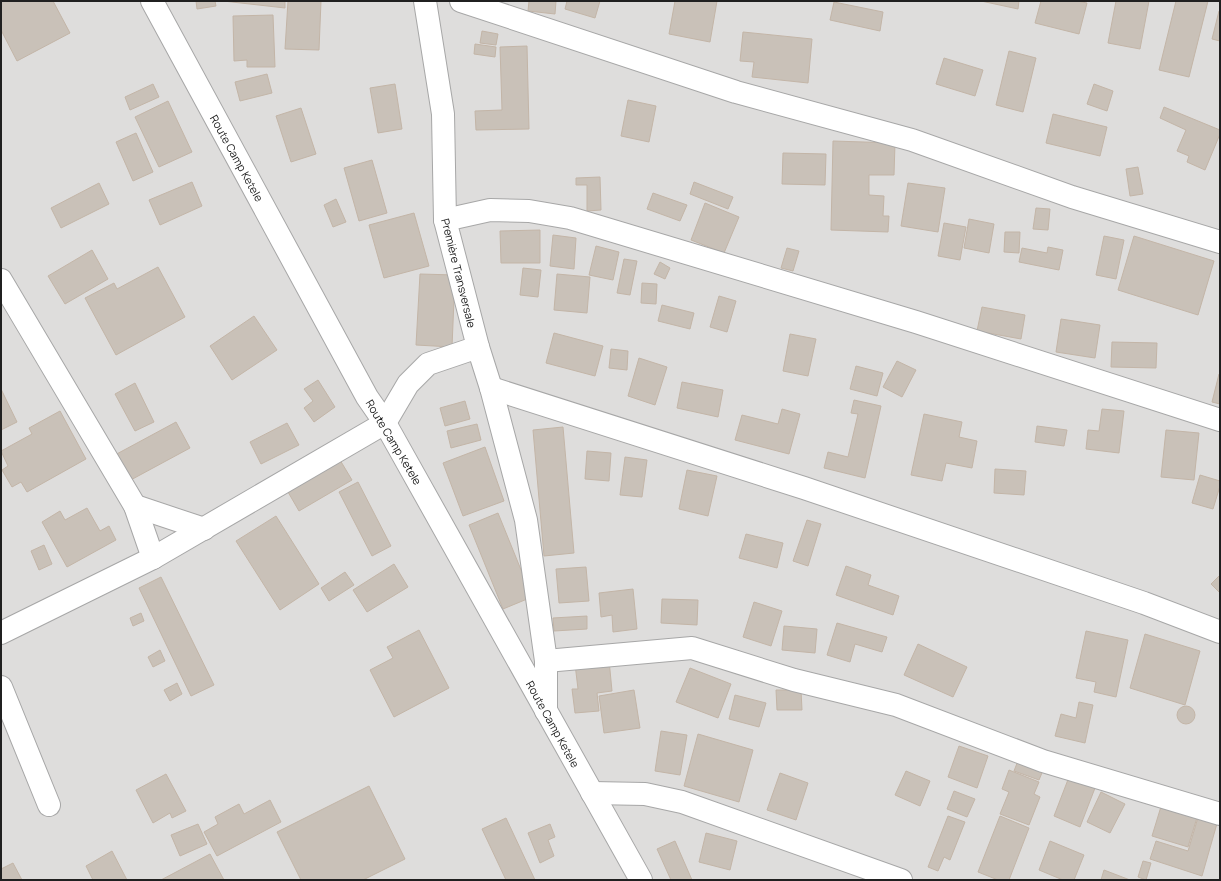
<svg xmlns="http://www.w3.org/2000/svg" width="1221" height="881" font-family="Manrope,sans-serif">
	<style>
		.residential { fill: #dedddc }
		.building { fill: #c9c1b8; stroke: #c3b5a7 }
		.lines { fill: none; stroke-linecap: round; stroke-linejoin: round }
		.minor-casing { stroke: #a7a7a7; stroke-width: 24 }
		.tertiary-casing { stroke: #a7a7a7; stroke-width: 24 }
		.minor { stroke: #fff; stroke-width: 22 }
		.tertiary { stroke: #fff; stroke-width: 22 }
		.labels { text-anchor: middle; dominant-baseline: central; stroke-width: 3; stroke-linejoin: round; paint-order: stroke }
		.street-label { font-size: 11px; fill: #202020; stroke: #fff }
	</style>
	<rect width="100%" height="100%" fill="#f1eee5"/>
	<rect class="residential" x="1" y="1" width="1219" height="879"/>
	<g class="building">
		<path d="M1,1H53L70,33L17,61L1,30Z"/>
		<path d="M196,1H215L216,6L197,9Z"/>
		<path d="M223,1H285V8Z"/>
		<path d="M288,1H321L319,50L285,49Z"/>
		<path d="M529,1H556L555,14L528,11Z"/>
		<path d="M567,1H600L595,18L565,9Z"/>
		<path d="M675,1H717L710,42L669,34Z"/>
		<path d="M981,1H1019L1018,9Z"/>
		<path d="M1041,1H1077L1087,3L1079,34L1035,23Z"/>
		<path d="M1116,1H1149L1140,49L1108,43Z"/>
		<path d="M1176,1H1208L1189,77L1159,70Z"/>
		<path d="M834,2L883,12L880,31L830,20Z"/>
		<path d="M1219,11H1220V41L1212,39Z"/>
		<path d="M273,15L275,67H247V60L234,61L233,16Z"/>
		<path d="M482,31L498,34L496,45L480,43Z"/>
		<path d="M743,32L812,39L808,83L752,77L754,62L740,61Z"/>
		<path d="M475,44L496,47L495,57L474,54Z"/>
		<path d="M527,46L529,129L476,130L475,111L502,110L500,47Z"/>
		<path d="M1009,51L1036,58L1023,112L996,105Z"/>
		<path d="M944,58L983,70L975,96L936,84Z"/>
		<path d="M267,74L272,93L240,101L235,82Z"/>
		<path d="M153,84L159,97L130,110L125,97Z"/>
		<path d="M395,84L402,129L378,133L370,88Z"/>
		<path d="M1094,84L1113,91L1107,111L1087,104Z"/>
		<path d="M628,100L656,106L649,142L621,136Z"/>
		<path d="M168,101L192,152L159,167L135,117Z"/>
		<path d="M1164,107L1220,130V134L1205,170L1187,162L1189,156L1177,151L1186,130L1160,118Z"/>
		<path d="M301,108L316,154L291,162L276,116Z"/>
		<path d="M1053,114L1107,127L1100,156L1046,143Z"/>
		<path d="M136,133L153,172L133,181L116,142Z"/>
		<path d="M833,141L895,143L894,175H869V195L884,196L883,216H889L888,232L831,230Z"/>
		<path d="M783,153L826,154L825,185L782,184Z"/>
		<path d="M372,160L387,213L359,221L344,168Z"/>
		<path d="M1138,167L1143,194L1130,196L1126,169Z"/>
		<path d="M600,177L601,210L587,211V185H576V178Z"/>
		<path d="M192,182L202,206L160,225L149,200Z"/>
		<path d="M694,182L733,197L728,209L690,194Z"/>
		<path d="M99,183L109,204L61,228L51,208Z"/>
		<path d="M908,183L945,188L938,232L901,226Z"/>
		<path d="M653,193L687,205L680,221L647,209Z"/>
		<path d="M336,199L346,222L333,227L324,205Z"/>
		<path d="M705,203L739,217L724,253L691,240Z"/>
		<path d="M1036,208L1050,209L1048,230L1033,229Z"/>
		<path d="M414,213L429,266L384,278L369,225Z"/>
		<path d="M969,219L994,224L989,253L964,248Z"/>
		<path d="M944,223L966,227L960,260L938,256Z"/>
		<path d="M540,230V263H501L500,231Z"/>
		<path d="M1005,232H1020L1019,253L1004,252Z"/>
		<path d="M553,235L576,238L574,269L550,266Z"/>
		<path d="M1104,236L1124,240L1116,279L1096,275Z"/>
		<path d="M1134,236L1214,261L1198,315L1118,290Z"/>
		<path d="M596,246L619,252L613,280L589,275Z"/>
		<path d="M1048,247L1063,250L1059,270L1019,262L1022,248L1047,253Z"/>
		<path d="M787,248L799,251L793,271L781,268Z"/>
		<path d="M92,250L108,279L65,304L48,276Z"/>
		<path d="M624,259L637,261L630,295L617,293Z"/>
		<path d="M660,262L670,268L665,279L654,274Z"/>
		<path d="M158,267L185,317L116,355L85,298L114,283L117,289Z"/>
		<path d="M523,268L541,270L538,297L520,295Z"/>
		<path d="M420,274L455,275L452,347L416,345Z"/>
		<path d="M557,274L590,277L587,313L554,310Z"/>
		<path d="M642,283L657,284L656,304L641,303Z"/>
		<path d="M719,296L736,301L727,332L710,327Z"/>
		<path d="M662,305L694,313L690,329L658,321Z"/>
		<path d="M982,307L1025,315L1021,339L977,331Z"/>
		<path d="M254,316L277,350L232,380L210,346Z"/>
		<path d="M1061,319L1100,325L1095,358L1056,352Z"/>
		<path d="M554,333L603,346L595,376L546,363Z"/>
		<path d="M790,334L816,339L808,376L783,371Z"/>
		<path d="M1112,342L1157,343L1156,368L1111,367Z"/>
		<path d="M611,349L628,351L627,370L609,368Z"/>
		<path d="M639,358L667,367L655,405L628,396Z"/>
		<path d="M897,361L916,370L902,397L883,387Z"/>
		<path d="M856,366L883,373L877,396L850,389Z"/>
		<path d="M1219,374H1220V404L1212,402Z"/>
		<path d="M318,380L335,407L314,422L304,408L313,401L304,389Z"/>
		<path d="M682,382L723,390L718,417L677,408Z"/>
		<path d="M135,383L154,422L135,431L115,394Z"/>
		<path d="M1,389L17,422L1,430Z"/>
		<path d="M854,400L881,406L865,478L824,468L828,452L848,457L858,414L851,413Z"/>
		<path d="M465,401L470,419L445,426L440,408Z"/>
		<path d="M782,409L800,414L789,454L735,440L742,415L778,424Z"/>
		<path d="M1102,409L1124,411L1119,453L1086,449L1088,430L1099,431Z"/>
		<path d="M60,411L86,459L27,492L21,482L12,487L2,470L8,466L1,451L32,434L29,428Z"/>
		<path d="M924,414L962,422L959,437L977,441L972,468L946,463L942,481L911,475Z"/>
		<path d="M176,422L190,448L127,482L113,456Z"/>
		<path d="M287,423L299,445L261,464L250,442Z"/>
		<path d="M477,424L481,440L451,448L447,431Z"/>
		<path d="M1037,426L1067,430L1064,446L1035,442Z"/>
		<path d="M563,427L574,553L544,556L533,430Z"/>
		<path d="M1166,430L1199,433L1194,480L1161,477Z"/>
		<path d="M485,447L504,501L463,516L443,463Z"/>
		<path d="M587,451L611,453L609,481L585,479Z"/>
		<path d="M625,457L647,460L642,497L620,495Z"/>
		<path d="M340,460L352,480L299,511L288,492Z"/>
		<path d="M995,469L1026,471L1024,495L994,493Z"/>
		<path d="M687,470L717,476L708,516L679,509Z"/>
		<path d="M1200,475L1220,481V486L1213,509L1192,503Z"/>
		<path d="M358,482L391,546L372,556L339,492Z"/>
		<path d="M87,508L100,531L109,526L116,540L67,567L42,522L60,511L65,520Z"/>
		<path d="M498,513L532,597L503,609L469,525Z"/>
		<path d="M276,516L319,584L280,610L236,541Z"/>
		<path d="M807,520L821,524L808,566L793,561Z"/>
		<path d="M746,534L783,543L777,568L739,558Z"/>
		<path d="M44,545L52,564L39,570L31,551Z"/>
		<path d="M394,564L408,587L367,612L353,590Z"/>
		<path d="M846,566L871,575L868,585L899,596L893,615L836,595Z"/>
		<path d="M586,567L589,601L559,603L556,569Z"/>
		<path d="M345,572L354,585L329,601L321,588Z"/>
		<path d="M1220,575V593L1211,584Z"/>
		<path d="M161,577L214,685L191,696L139,588Z"/>
		<path d="M633,589L637,629L613,632L612,615L601,617L599,593Z"/>
		<path d="M662,599L698,600L697,625L661,623Z"/>
		<path d="M754,602L782,611L771,646L743,637Z"/>
		<path d="M141,613L144,621L133,626L130,618Z"/>
		<path d="M587,616V629L554,631L553,618Z"/>
		<path d="M837,623L887,637L882,652L855,644L850,662L827,655Z"/>
		<path d="M784,626L817,629L815,653L782,650Z"/>
		<path d="M419,630L449,688L394,717L370,670L393,658L387,647Z"/>
		<path d="M1086,631L1128,640L1116,697L1094,692L1096,682L1076,678Z"/>
		<path d="M1145,634L1200,651L1185,705L1130,688Z"/>
		<path d="M918,644L967,667L953,697L904,675Z"/>
		<path d="M160,650L165,661L153,667L148,657Z"/>
		<path d="M609,660L612,691L597,693L599,711L575,713L572,689H578L575,664Z"/>
		<path d="M690,668L731,684L718,718L676,702Z"/>
		<path d="M177,683L182,694L170,701L164,690Z"/>
		<path d="M634,690L640,728L604,733L599,696Z"/>
		<path d="M776,690H801L802,710H777Z"/>
		<path d="M735,695L766,703L759,727L729,719Z"/>
		<path d="M1079,702L1093,705L1085,743L1055,736L1061,714L1076,718Z"/>
		<circle cx="1186" cy="715" r="9"/>
		<path d="M661,731L687,735L680,775L655,771Z"/>
		<path d="M698,734L753,750L739,802L684,786Z"/>
		<path d="M959,746L988,756L977,788L948,777Z"/>
		<path d="M1021,753L1046,763L1039,780L1014,771Z"/>
		<path d="M1009,770L1039,782L1034,794L1040,797L1029,825L1000,814L1009,792L1002,789Z"/>
		<path d="M906,771L930,781L920,806L895,795Z"/>
		<path d="M780,773L808,783L796,820L767,810Z"/>
		<path d="M166,774L186,811L172,818L170,813L153,823L136,790Z"/>
		<path d="M1069,777L1095,788L1080,827L1054,816Z"/>
		<path d="M369,786L405,859L363,880H301L277,832Z"/>
		<path d="M954,791L975,799L967,817L947,809Z"/>
		<path d="M1101,792L1125,804L1110,833L1087,822Z"/>
		<path d="M270,800L281,822L217,856L204,832L218,824L215,817L239,804L244,814Z"/>
		<path d="M1163,800L1199,811L1188,847L1152,836Z"/>
		<path d="M1199,814L1218,820L1202,876L1150,859L1156,841L1188,851Z"/>
		<path d="M948,816L965,822L950,860L944,857L938,871L928,867Z"/>
		<path d="M1000,816L1029,828L1009,880H998L978,872Z"/>
		<path d="M506,818L535,880H506L482,829Z"/>
		<path d="M198,824L207,844L180,856L171,835Z"/>
		<path d="M550,824L555,837L548,840L554,856L540,863L528,833Z"/>
		<path d="M706,833L737,841L730,870L699,862Z"/>
		<path d="M675,841L692,880H671L657,849Z"/>
		<path d="M1050,841L1084,855L1074,880H1063L1039,870Z"/>
		<path d="M112,851L127,880H93L86,866Z"/>
		<path d="M210,854L224,880H161Z"/>
		<path d="M1143,861L1151,863L1146,880L1138,877Z"/>
		<path d="M13,863L22,880H1V869Z"/>
		<path d="M1104,870L1130,880H1101Z"/>
	</g>
	<g class="lines">
		<g class="minor-casing">
			<g id="minor">
				<path d="M461,1L736,92L912,140L1072,197L1220,242"/>
				<path d="M445,220L490,210L529,211L570,218L916,322L1220,420"/>
				<path d="M1,280L135,506L153,558"/>
				<path d="M478,347L491,388L526,520L546,661V711"/>
				<path d="M491,388L804,488L1144,603L1220,632"/>
				<path d="M135,506L204,529"/>
				<path d="M1,633L153,558L385,423L408,384L428,364L478,347L445,220L443,114L425,1"/>
				<path d="M546,661L692,648L794,680L896,705L1043,761L1220,814"/>
				<path d="M1,687L49,805"/>
				<path d="M592,793L645,794L682,802L901,880"/>
			</g>
		</g>
		<g class="tertiary-casing">
			<path id="tertiary" d="M152,1L367,397L385,423L641,880"/>
		</g>
		<use href="#minor" class="minor"/>
		<use href="#tertiary" class="tertiary"/>
	</g>
	<g class="labels">
		<g class="street-label">
			<text transform="translate(237 158) rotate(61)">Route Camp Ketele</text>
			<text transform="translate(459 273) rotate(76)">Première Transversale</text>
			<text transform="translate(394 442) rotate(59)">Route Camp Ketele</text>
			<text transform="translate(553 724) rotate(61)">Route Camp Ketele</text>
		</g>
	</g>
	<rect width="1221" height="881" fill="none" stroke="#202020" stroke-width="4"/>
</svg>
